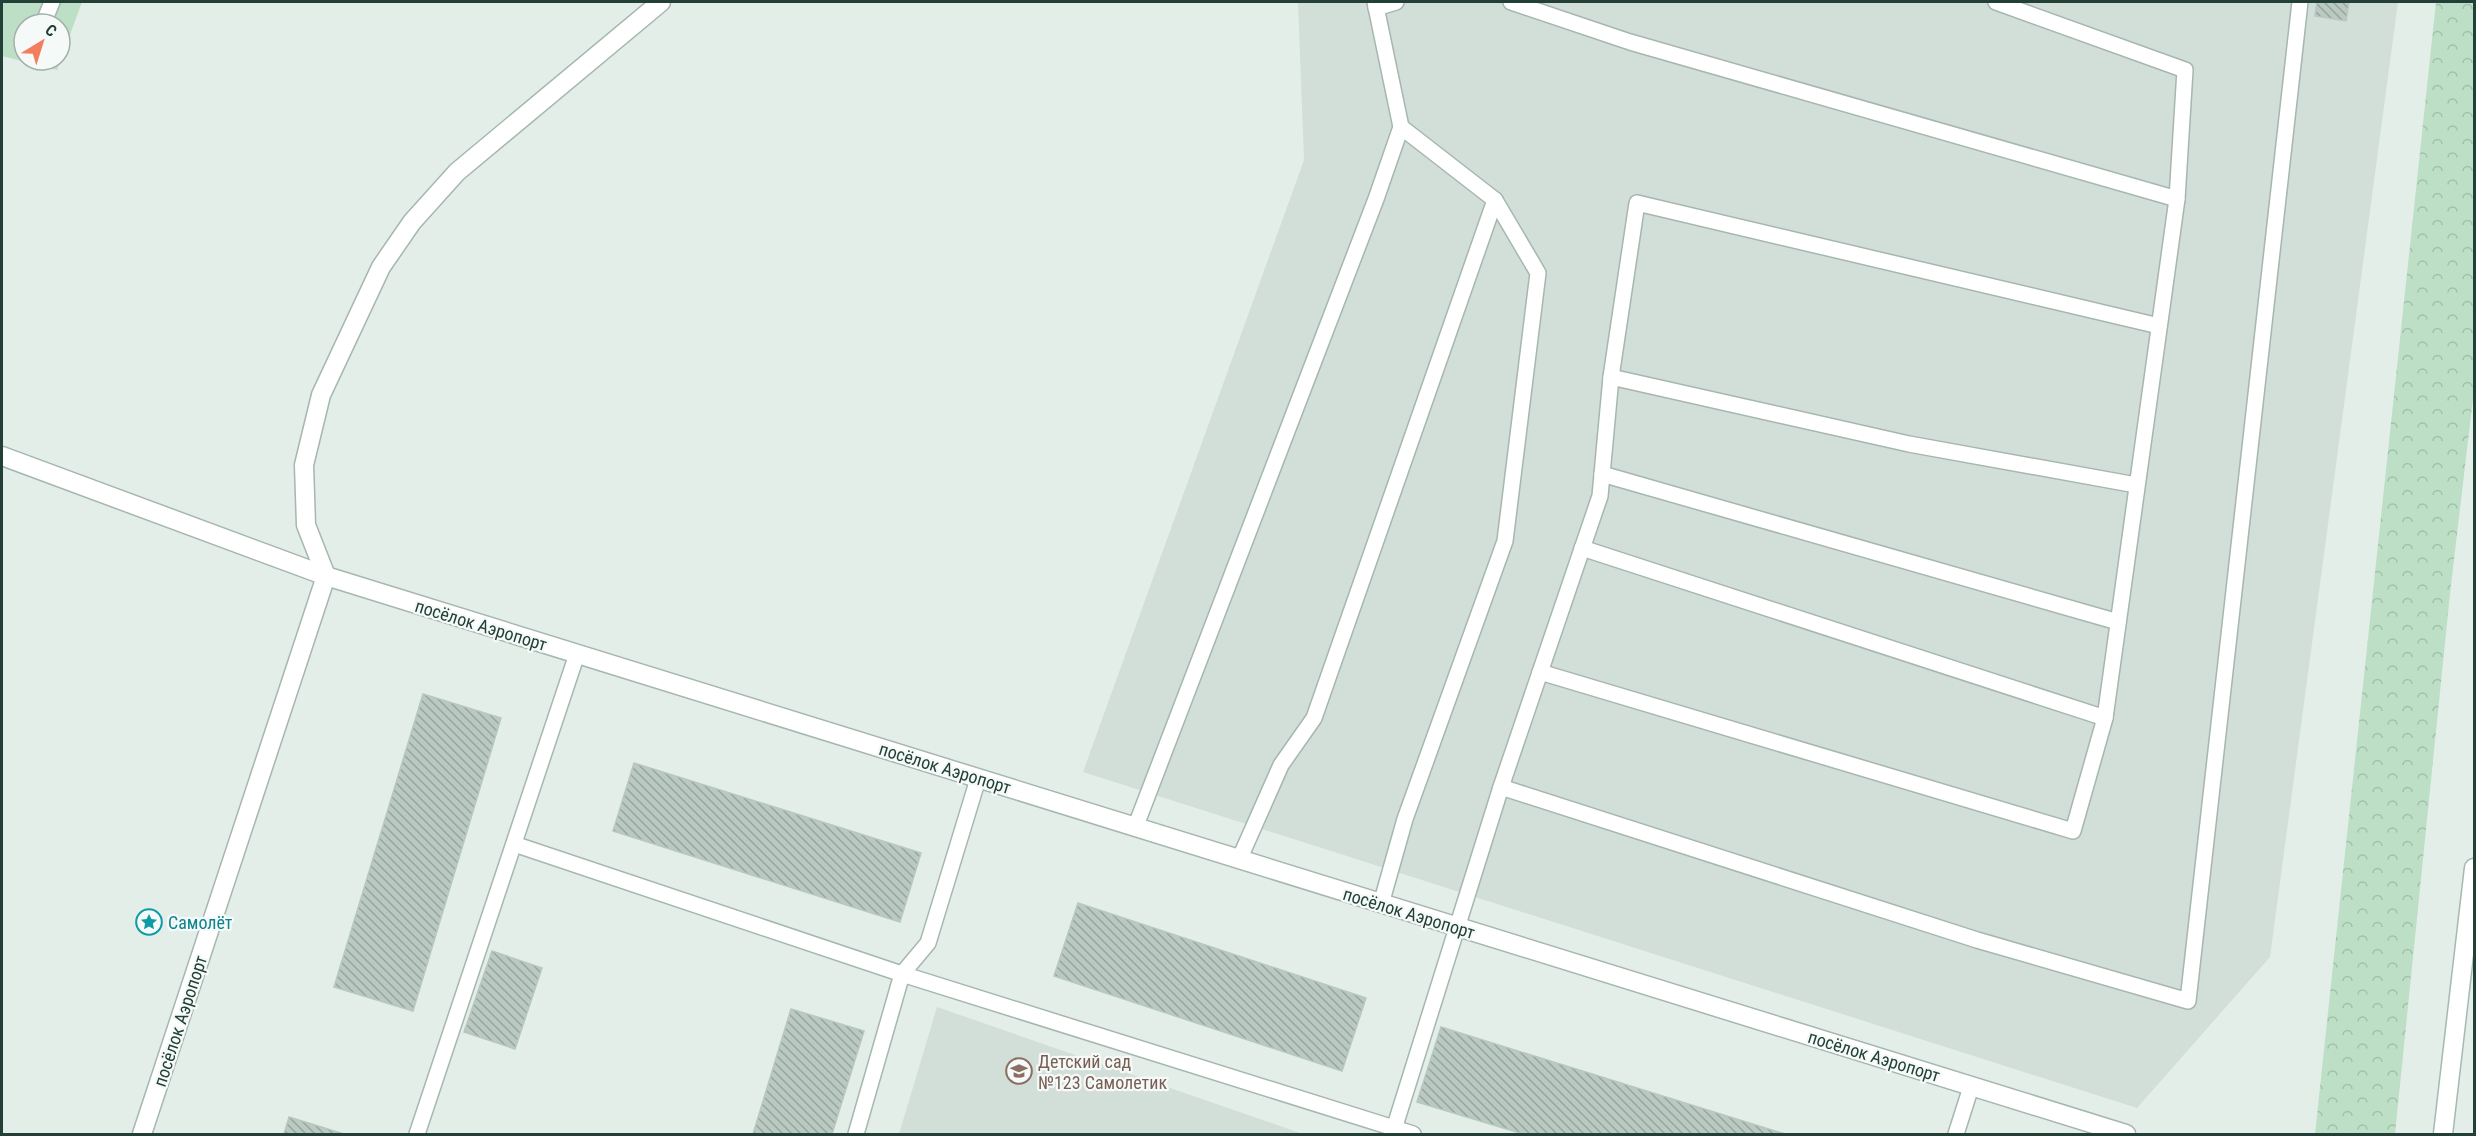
<svg xmlns="http://www.w3.org/2000/svg" width="2476" height="1136" font-family="'Roboto Condensed',sans-serif">
	<style>
		.built { fill: #d2ded8 }
		.forest { fill: url(#forest-crowns) }
		.garden { fill: #bddfc6; fill-rule: evenodd }
		.building { fill: url(#building-back-hatch); stroke: #b7c8c0; stroke-width: 1.5 }
		.lines { fill: none; stroke-linecap: round; stroke-linejoin: round }
		.service-casing { stroke: #a6b6b0; stroke-width: 18 }
		.minor-casing { stroke: #a6b6b0; stroke-width: 21 }
		.secondary-casing { stroke: #a3bab1; stroke-width: 21 }
		.service { stroke: #fff; stroke-width: 15 }
		.minor { stroke: #fff; stroke-width: 18 }
		.secondary { stroke: #fff; stroke-width: 18 }
		.labels { text-anchor: middle; dominant-baseline: central; stroke-width: 4.5; stroke-linejoin: round; paint-order: stroke }
		.street-label { font-size: 18px; fill: #234038; stroke: #f5faf8 }
		.culture-label { font-size: 18px; fill: #0d838f; stroke: #f5faf8; text-anchor: start }
		.education-label { font-size: 18px; fill: #785e54; stroke: #f5faf8; text-anchor: start }
	</style>
	<defs>
		<pattern id="forest-crowns" width="20" height="18" patternUnits="userSpaceOnUse" patternTransform="scale(1.5)"><rect width="20" height="18" fill="#bddfc6"/><path d="M2 6a3 3 0 1 1 6 0M12 15a3 3 0 1 1 6 0" fill="none" stroke="#a2c0ab"/></pattern>
		<pattern id="building-back-hatch" width="6" height="6" patternUnits="userSpaceOnUse" patternTransform="scale(1.5)"><rect width="6" height="6" fill="#bac9c2"/><path d="M-1 5l2 2M0 0l6 6M5-1l2 2" fill="none" stroke="#97a59f"/></pattern>
	</defs>
	<rect width="100%" height="100%" fill="#e4eee9"/>
	<g class="built">
		<path d="M1298,2H2398L2270,957L2137,1108L1083,772L1304,160Z"/>
		<path d="M937,1007L1303,1134H899Z"/>
	</g>
	<path class="forest" d="M2436,2H2474V390L2450,594L2395,1134H2315Z"/>
	<path class="garden" d="M2,2H82L57,70L2,56ZM24,24H60V60H24Z"/>
	<g class="building">
		<path d="M2317,2H2349L2346,21L2315,16Z"/>
		<path d="M423,694L501,718L413,1011L334,987Z"/>
		<path d="M634,763L921,853L900,922L613,831Z"/>
		<path d="M1078,903L1366,998L1342,1071L1054,976Z"/>
		<path d="M492,951L542,968L515,1049L464,1032Z"/>
		<path d="M791,1009L864,1031L832,1134H753Z"/>
		<path d="M1441,1027L1785,1134H1523L1417,1102Z"/>
		<path d="M289,1117L344,1134H284Z"/>
	</g>
	<g class="lines">
		<g class="service-casing">
			<g id="service">
				<path d="M1375,2L1401,127L1495,200L1538,273L1505,541L1405,819L1381,904"/>
				<path d="M1511,2L1630,42L2177,199L2105,718L2073,831L1540,672"/>
				<path d="M1996,2L2185,70L2177,199"/>
				<path d="M1376,8L1396,2"/>
				<path d="M43,24L52,2"/>
				<path d="M1611,377L1909,444L2136,485"/>
				<path d="M1602,474L2118,622"/>
				<path d="M1582,548L2105,718"/>
				<path d="M978,779L928,943L902,974L1413,1134"/>
				<path d="M1501,787L1977,940L2188,1001L2300,2"/>
				<path d="M1135,828L1376,199L1401,127"/>
				<path d="M514,844L902,974L856,1134"/>
				<path d="M1239,860L1281,765L1314,718L1495,200"/>
				<path d="M1394,1129L1501,787L1600,496L1611,377L1637,203L2159,326"/>
				<path d="M417,1134L577,654"/>
				<path d="M1956,1134L1971,1087"/>
			</g>
		</g>
		<g class="minor-casing">
			<g id="minor">
				<path d="M2,456L326,576L2126,1134"/>
				<path d="M326,576L306,525L304,465L321,395L381,267L412,222L457,172L661,2"/>
				<path d="M142,1134L326,576"/>
			</g>
		</g>
		<g class="secondary-casing">
			<path id="secondary" d="M2443,1134L2474,868"/>
		</g>
		<use href="#service" class="service"/>
		<use href="#minor" class="minor"/>
		<use href="#secondary" class="secondary"/>
	</g>
	<defs>
		<g id="sight-ring" transform="scale(1.35)"><circle r="9.5" fill="#f5faf8" stroke="#0f9aa8" stroke-width="1.5"/><path d="M0-6L1.8-2.2L6-1.7L2.9 1.2L3.7 5.4L0 3.3L-3.7 5.4L-2.9 1.2L-6-1.7L-1.8-2.2Z" fill="#0f9aa8"/></g>
		<g id="school-ring" transform="scale(1.35)"><circle r="9.5" fill="#f5faf8" stroke="#8d6e63" stroke-width="1.5"/><path d="M0-5L7-2L0 1L-7-2ZM-4 1L0 2.5L4 1V4Q0 6-4 4Z" fill="#8d6e63"/></g>
	</defs>
	<g fill-rule="evenodd">
		<use href="#sight-ring" x="149" y="922"/>
		<use href="#school-ring" x="1019" y="1071"/>
	</g>
	<g class="labels">
		<g class="street-label">
			<text transform="translate(481 625) rotate(17)">посёлок Аэропорт</text>
			<text transform="translate(945 768) rotate(17)">посёлок Аэропорт</text>
			<text transform="translate(1409 913) rotate(17)">посёлок Аэропорт</text>
			<text transform="translate(180 1021) rotate(-72)">посёлок Аэропорт</text>
			<text transform="translate(1874 1056) rotate(17)">посёлок Аэропорт</text>
		</g>
		<g class="culture-label">
			<text x="168" y="922">Самолёт</text>
		</g>
		<g class="education-label">
			<text x="1038" y="1061">Детский сад<tspan x="1038" dy="21">№123 Самолетик</tspan></text>
		</g>
	</g>
	<rect width="2476" height="1136" fill="none" stroke="#234038" stroke-width="6"/>
	<g transform="translate(42 42) rotate(38)"><circle r="28" fill="#f5faf8" stroke="#a1b0ab" stroke-width="1.5"/>
	<path d="M0-4.5L10 22L0 15L-10 22Z" fill="#f37e5d"/>
	<text y="-9" font-size="16" font-weight="bold" text-anchor="middle" fill="#234038">С</text>
	</g>
</svg>
